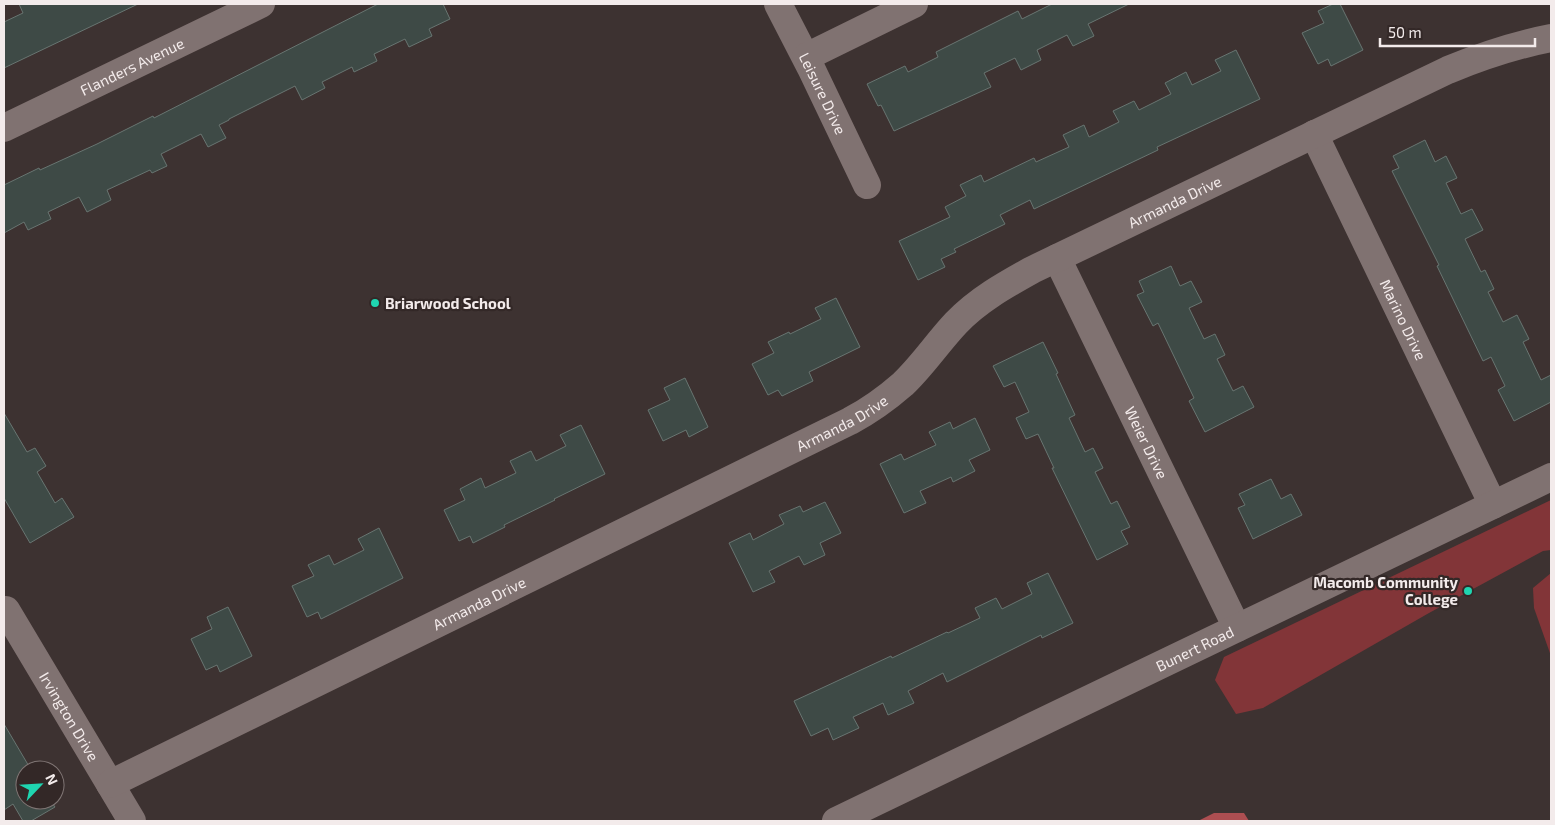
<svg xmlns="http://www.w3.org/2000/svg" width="1555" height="825" font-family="'Exo 2',sans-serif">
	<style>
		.green { fill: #823538 }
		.forest { fill: #ad4e51 }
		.building { fill: #3e4a46; stroke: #687571 }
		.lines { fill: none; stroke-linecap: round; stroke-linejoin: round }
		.minor { stroke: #807271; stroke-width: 28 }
		.poi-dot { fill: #1fd5b0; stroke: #332827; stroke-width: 2 }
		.labels { text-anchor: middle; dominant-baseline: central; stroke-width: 4.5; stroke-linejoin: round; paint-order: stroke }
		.street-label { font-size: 15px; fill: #f3ebeb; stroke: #332827 }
		.poi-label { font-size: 15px; font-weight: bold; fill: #f3ebeb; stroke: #332827; text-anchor: start }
	</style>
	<rect width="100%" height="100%" fill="#3d3231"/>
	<g class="green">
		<path d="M1551,500V550L1543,551L1429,613L1263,708L1236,714L1215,680L1224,657Z"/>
		<path d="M1551,573V656L1534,608L1533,588Z"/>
	</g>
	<path class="forest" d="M1214,813H1244L1249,821H1198Z"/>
	<g class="building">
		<path d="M19,4H138L4,68V22L23,13Z"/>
		<path d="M378,4H443L450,19L429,29L432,36L409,47L405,39L374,54L377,61L354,72L352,67L322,82L325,88L302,100L295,86L229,119V120L219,125L226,138L208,147L201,134L161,154L167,166L152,173L150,170L107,190L111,200L87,212L79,197L48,212L51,219L28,230L24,222L4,233V185L39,168L40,170L97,144L153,116L154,118Z"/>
		<path d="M1052,4H1129L1088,24L1094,36L1073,46L1067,35L1037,50L1041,60L1021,70L1015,58L984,73L991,87L894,131L881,105L878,106L867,84L905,66L908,72L938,57L936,52L1018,11L1022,19Z"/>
		<path d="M1333,4H1340L1363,50L1331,66L1328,59L1318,64L1302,33L1324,23L1318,11Z"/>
		<path d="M1236,50L1260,99L1157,147L1158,150L1034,209L1030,200L1000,215L1005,224L954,249L956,252L941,259L945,267L918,280L899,241L950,217L945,207L966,196L960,185L981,175L984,182L1034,158L1036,162L1069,147L1063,135L1084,125L1089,137L1119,122L1113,111L1134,101L1139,110L1171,94L1165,83L1186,72L1192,85L1221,71L1215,60Z"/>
		<path d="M1425,140L1435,162L1446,156L1457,178L1446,183L1461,214L1472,209L1483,230L1465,239L1481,272L1485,270L1494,289L1488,292L1503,322L1517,315L1529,339L1523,342L1541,380L1551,375V402L1514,421L1498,390L1505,386L1491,357L1483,361L1437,266L1439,265L1392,171L1399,168L1393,156Z"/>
		<path d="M1171,266L1180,286L1191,281L1202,302L1189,308L1204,339L1215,334L1225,355L1217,359L1233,391L1243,386L1254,407L1205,432L1189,401L1194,398L1158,323L1153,326L1137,295L1144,292L1139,281Z"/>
		<path d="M836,298L860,347L809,372L813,381L782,396L778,390L768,395L752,364L774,353L768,342L789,332L790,334L821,319L815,308Z"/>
		<path d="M1043,342L1058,373L1056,374L1075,415L1069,418L1085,452L1093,448L1103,468L1095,472L1111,504L1117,501L1130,527L1121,531L1128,544L1097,560L1052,468H1054L1038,434L1026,439L1016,418L1029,412L1015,382L1004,387L993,366Z"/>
		<path d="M685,378L708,427L689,437L686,430L663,441L648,410L670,400L664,388Z"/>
		<path d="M4,413L27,452L35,448L46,466L37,472L55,503L62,498L74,517L30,543L4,498Z"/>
		<path d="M975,418L990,450L969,460L975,471L953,482L951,477L920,491L926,503L904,513L880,464L901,454L904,460L936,445L929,432L950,422L953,429Z"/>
		<path d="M581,425L605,474L554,499L555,500L504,525L505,527L473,543L470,536L459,541L444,510L465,500L460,489L481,478L485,488L516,473L510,461L531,451L536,461L566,446L560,435Z"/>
		<path d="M1271,479L1281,499L1291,494L1302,515L1253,539L1238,508L1245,505L1239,494Z"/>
		<path d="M825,502L841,533L820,543L825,555L804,565L799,556L769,571L775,582L753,592L729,543L750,533L753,540L784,524L779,515L800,506L803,512Z"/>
		<path d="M379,528L403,578L321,619L318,612L307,617L292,586L314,576L308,565L329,555L334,565L364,550L358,539Z"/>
		<path d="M1048,573L1073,623L1042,638L1041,635L947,682L943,673L908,691L914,703L888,715L883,703L853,717L859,728L833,740L828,728L811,736L794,701L891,656L892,658L947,632L948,633L980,618L975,608L996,598L1002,609L1032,594L1027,583Z"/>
		<path d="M228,607L252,656L220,672L217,665L206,670L191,639L212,629L207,617Z"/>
		<path d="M4,724L30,768L32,767L33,770H25V800H50L55,807L31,821H23L13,804L4,810Z"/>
	</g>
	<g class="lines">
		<g class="minor">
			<path id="s1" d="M778,4L811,68L867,185"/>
			<path d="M806,57L914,4"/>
			<path id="s2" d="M4,128L261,4"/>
			<path id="s3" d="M1314,134L1493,505"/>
			<path id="s4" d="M1057,258L1237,628"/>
			<path id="s5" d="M6,610L132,821"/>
			<path id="s6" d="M110,784L850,421C869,411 887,398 903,384C923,365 938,342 956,323C978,300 1005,285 1032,270L1448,70C1482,56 1515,45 1551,38"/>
			<path id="s7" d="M836,821L1551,477"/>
		</g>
	</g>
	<g class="poi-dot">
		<circle cx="375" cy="303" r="5"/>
		<circle cx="1468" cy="591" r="5"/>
	</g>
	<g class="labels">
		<g class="street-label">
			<text stroke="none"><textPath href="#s2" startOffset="142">Flanders Avenue</textPath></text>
			<text stroke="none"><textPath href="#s1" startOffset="100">Leisure Drive</textPath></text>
			<text stroke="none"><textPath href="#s6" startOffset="1221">Armanda Drive</textPath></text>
			<text stroke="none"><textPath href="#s3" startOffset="206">Marino Drive</textPath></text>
			<text stroke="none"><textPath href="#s6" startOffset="816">Armanda Drive</textPath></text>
			<text stroke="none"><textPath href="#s4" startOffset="205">Weier Drive</textPath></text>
			<text stroke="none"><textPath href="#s6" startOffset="411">Armanda Drive</textPath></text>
			<text stroke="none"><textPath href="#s7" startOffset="398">Bunert Road</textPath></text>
			<text stroke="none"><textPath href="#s5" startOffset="124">Irvington Drive</textPath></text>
		</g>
		<g class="poi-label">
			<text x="385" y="303">Briarwood School</text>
			<text x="1458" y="582" text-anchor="end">Macomb Community<tspan x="1458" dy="17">College</tspan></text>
		</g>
	</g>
	<rect width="1555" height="825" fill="none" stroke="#f3ebeb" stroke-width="10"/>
	<g transform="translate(40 785) rotate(65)"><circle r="24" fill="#332827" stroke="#807675"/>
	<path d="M0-4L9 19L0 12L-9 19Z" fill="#1fd5b0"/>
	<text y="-8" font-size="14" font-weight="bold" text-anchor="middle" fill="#f3ebeb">N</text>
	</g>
	<path d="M1380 38v8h155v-8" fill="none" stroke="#f3ebeb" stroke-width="2.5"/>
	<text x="1388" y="38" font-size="15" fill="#f3ebeb" stroke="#332827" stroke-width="4" paint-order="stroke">50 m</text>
</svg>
